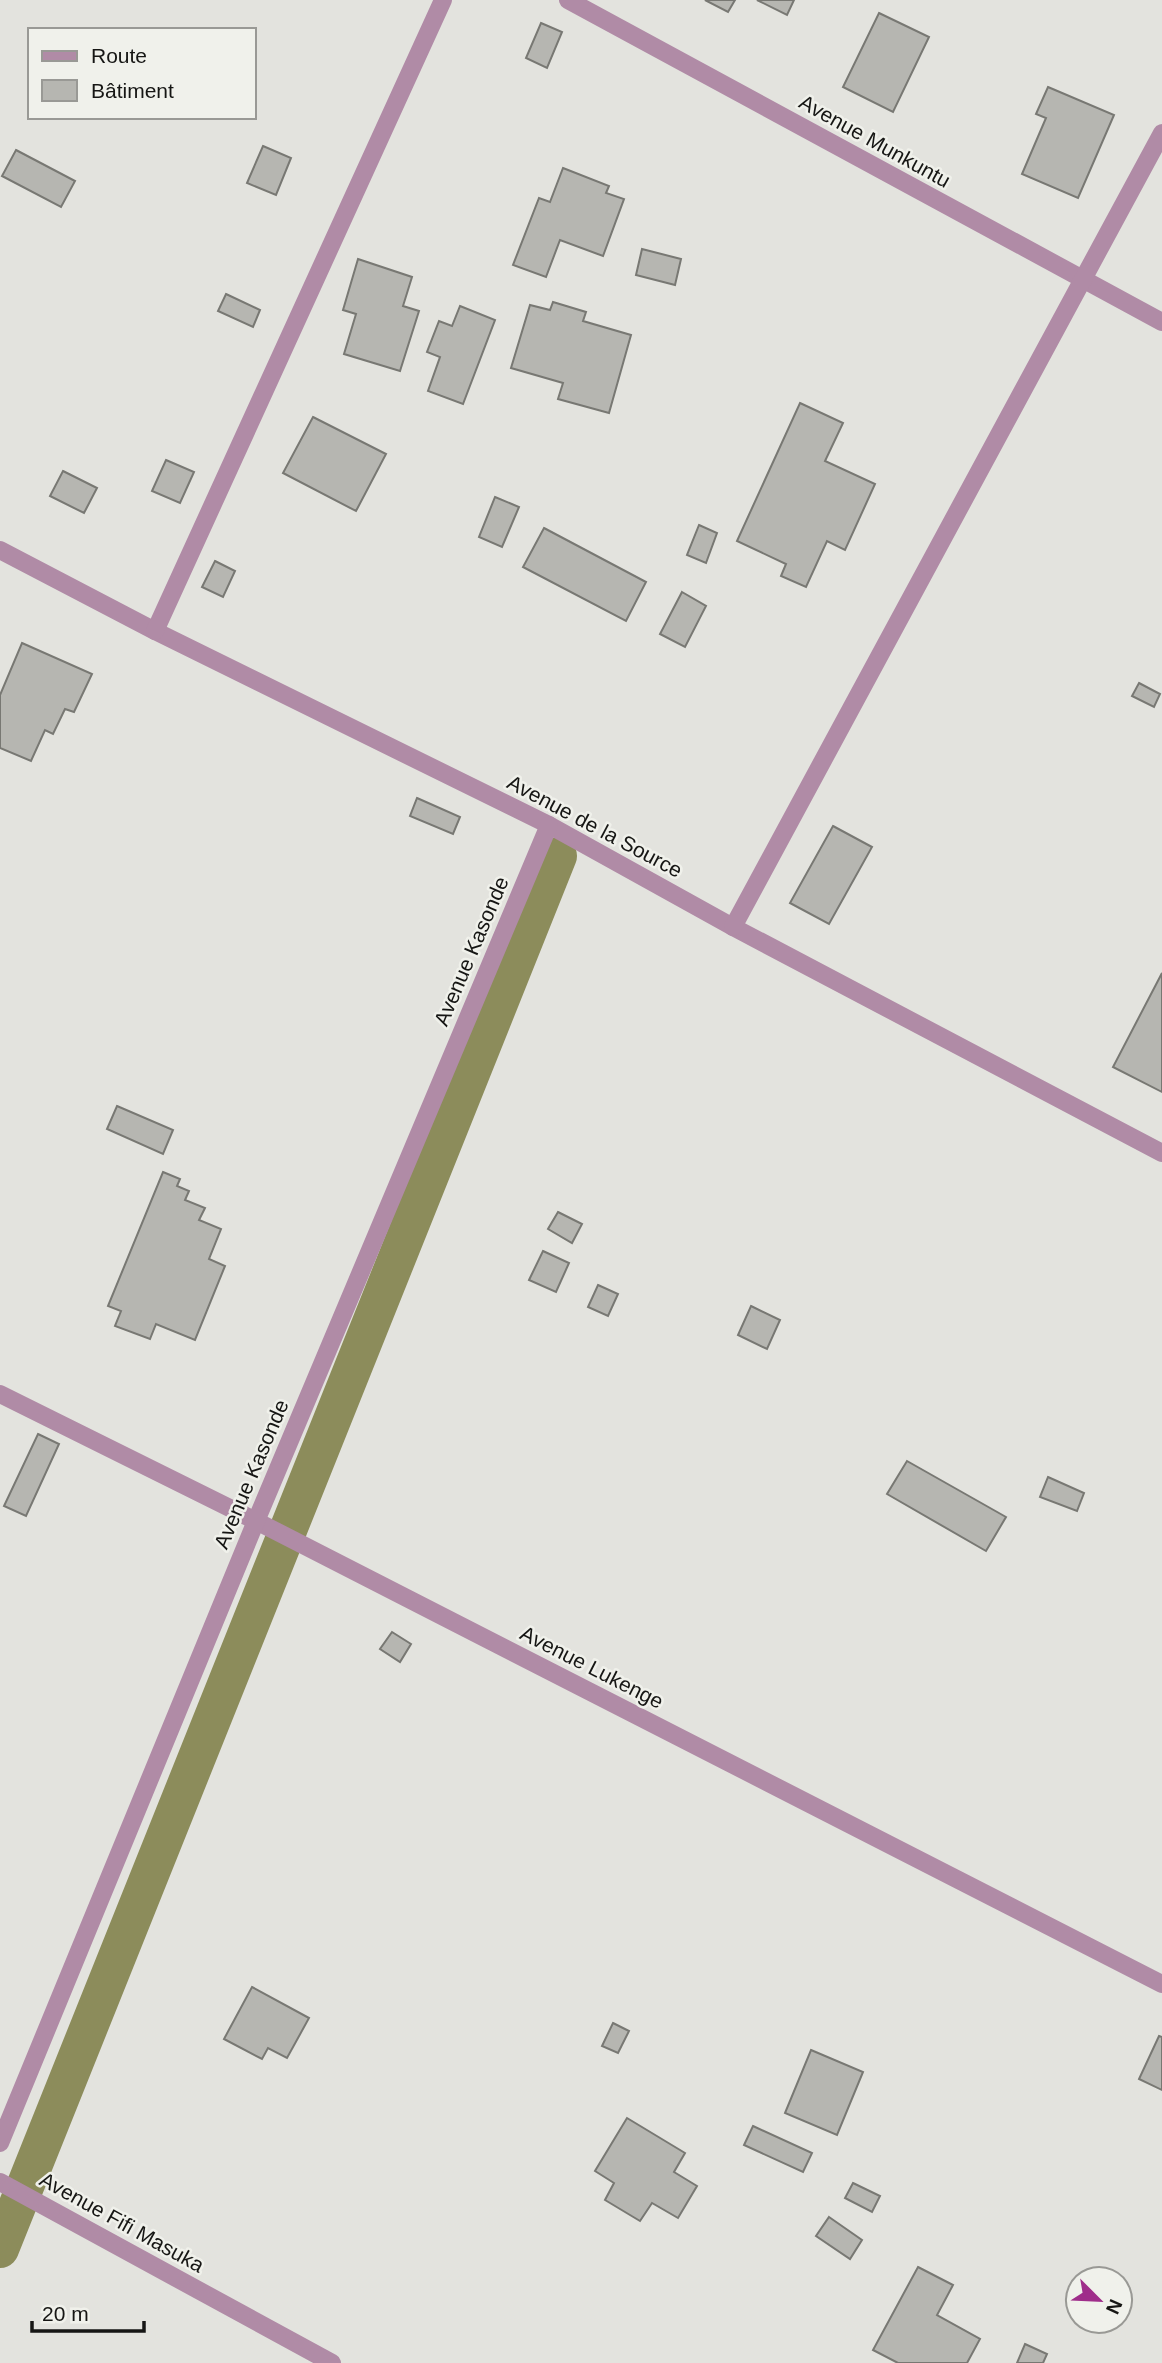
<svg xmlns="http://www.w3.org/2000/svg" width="1162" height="2363" font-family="Helvetica,sans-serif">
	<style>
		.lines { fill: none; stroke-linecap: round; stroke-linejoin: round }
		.canal { stroke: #8c8c5b; stroke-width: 38 }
		.building { fill: #b6b6b1; stroke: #787873; stroke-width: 2 }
		.street { stroke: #b08ba6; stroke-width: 18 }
		.labels { text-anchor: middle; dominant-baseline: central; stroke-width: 5; stroke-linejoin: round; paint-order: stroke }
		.street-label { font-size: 21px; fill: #161614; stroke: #f0f1eb }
	</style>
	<rect width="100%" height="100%" fill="#e3e3de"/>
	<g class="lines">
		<path class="canal" d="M0,2249L558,856"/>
	</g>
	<g class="building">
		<path d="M705,0H735L728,12Z"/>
		<path d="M757,0H794L787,15Z"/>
		<path d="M879,13L929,37L893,112L843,87Z"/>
		<path d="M541,23L562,32L547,68L526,58Z"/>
		<path d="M1048,87L1114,115L1078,198L1022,174L1046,118L1036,114Z"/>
		<path d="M263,146L291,158L276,195L247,183Z"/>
		<path d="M16,150L75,181L61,207L2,176Z"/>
		<path d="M563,168L609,186L606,193L624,199L603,256L560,240L546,277L513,265L539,198L550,202Z"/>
		<path d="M642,249L681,259L675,285L636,275Z"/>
		<path d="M358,259L412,277L403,306L419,311L400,371L344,354L356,314L343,310Z"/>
		<path d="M226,294L260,310L253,327L218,311Z"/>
		<path d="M553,302L586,312L583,321L631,335L609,413L558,399L563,383L511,368L530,305L550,310Z"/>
		<path d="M460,306L495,320L463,404L428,391L440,357L427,352L439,321L452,326Z"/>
		<path d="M800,403L843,423L825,461L875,484L845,550L827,541L806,587L781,576L786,564L737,541Z"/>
		<path d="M313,417L386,454L356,511L283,473Z"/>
		<path d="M166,460L194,472L180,503L152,491Z"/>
		<path d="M63,471L97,488L84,513L50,496Z"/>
		<path d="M495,497L519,507L502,547L479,537Z"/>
		<path d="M699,525L717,533L706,563L687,555Z"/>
		<path d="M544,528L646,582L626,621L523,567Z"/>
		<path d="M215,561L235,571L223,597L202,587Z"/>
		<path d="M682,592L706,606L685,647L660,634Z"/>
		<path d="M22,643L92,674L74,712L65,709L53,734L45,730L31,761L0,748V695Z"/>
		<path d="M1139,683L1160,694L1154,707L1132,696Z"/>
		<path d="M417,798L460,817L453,834L410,816Z"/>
		<path d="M833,826L872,847L829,924L790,903Z"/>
		<path d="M1162,973V1092L1113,1067Z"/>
		<path d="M117,1106L173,1130L163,1154L107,1129Z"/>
		<path d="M163,1172L180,1179L177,1186L189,1191L185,1200L205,1208L199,1220L221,1229L209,1259L225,1266L195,1340L156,1324L150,1339L115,1326L121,1311L108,1306Z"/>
		<path d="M558,1212L582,1224L572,1243L548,1229Z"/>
		<path d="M543,1251L569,1263L556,1292L529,1280Z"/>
		<path d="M598,1285L618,1294L608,1316L588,1307Z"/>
		<path d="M751,1306L780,1320L767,1349L738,1335Z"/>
		<path d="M38,1434L59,1444L26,1516L4,1506Z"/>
		<path d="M907,1461L1006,1517L986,1551L887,1494Z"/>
		<path d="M1048,1477L1084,1493L1077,1511L1040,1497Z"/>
		<path d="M392,1632L411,1644L400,1662L380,1649Z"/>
		<path d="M252,1987L309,2018L287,2058L268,2048L262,2059L224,2039Z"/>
		<path d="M613,2023L629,2031L618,2053L602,2046Z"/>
		<path d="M1159,2036L1162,2037V2090L1139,2079Z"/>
		<path d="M811,2050L863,2072L837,2135L785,2113Z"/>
		<path d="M627,2118L685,2153L674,2172L697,2186L678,2218L652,2203L640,2221L605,2200L614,2183L595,2171Z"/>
		<path d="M753,2126L812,2153L803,2172L744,2145Z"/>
		<path d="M853,2183L880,2196L872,2212L845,2198Z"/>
		<path d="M829,2217L862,2240L850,2259L816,2236Z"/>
		<path d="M918,2267L953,2285L937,2315L980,2339L967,2363H898L873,2350Z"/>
		<path d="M1025,2344L1047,2354L1043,2363H1017Z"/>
	</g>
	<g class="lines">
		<g class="street">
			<path d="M568,0L1162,322"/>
			<path d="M0,550L155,631L549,825L733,927L1162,1153"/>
			<path d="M155,631L443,0"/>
			<path d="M733,927L1162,133"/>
			<path d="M0,1394L256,1521L1162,1984"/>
			<path d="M0,2143L256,1521L549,825"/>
			<path d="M0,2182L332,2363"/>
		</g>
	</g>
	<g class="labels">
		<g class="street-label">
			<text transform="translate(875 141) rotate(29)">Avenue Munkuntu</text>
			<text transform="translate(595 826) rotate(28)">Avenue de la Source</text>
			<text transform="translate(471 951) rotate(-67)">Avenue Kasonde</text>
			<text transform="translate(251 1474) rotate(-67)">Avenue Kasonde</text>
			<text transform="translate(592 1667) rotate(27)">Avenue Lukenge</text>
			<text transform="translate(122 2222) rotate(29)">Avenue Fifi Masuka</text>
		</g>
	</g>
	<rect x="28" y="28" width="228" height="91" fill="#f0f1eb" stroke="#999995" stroke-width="2"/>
	<rect x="42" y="51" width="35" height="10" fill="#b08ba6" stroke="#999995" stroke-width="2"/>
	<text x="91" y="63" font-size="21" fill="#161614">Route</text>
	<rect x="42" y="80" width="35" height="21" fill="#b6b6b1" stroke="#999995" stroke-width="2"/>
	<text x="91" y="98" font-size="21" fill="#161614">Bâtiment</text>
	<g transform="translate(1099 2300) rotate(114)"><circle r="33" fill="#f0f1eb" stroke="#999995" stroke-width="2"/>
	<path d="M0-5L12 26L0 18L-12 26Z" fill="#9f2d8a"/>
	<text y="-10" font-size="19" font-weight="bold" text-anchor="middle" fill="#161614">N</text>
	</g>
	<path d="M32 2321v10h112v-10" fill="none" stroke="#161614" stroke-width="3.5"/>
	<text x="42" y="2321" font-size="21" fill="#161614" stroke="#f0f1eb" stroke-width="5" paint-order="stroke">20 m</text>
</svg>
